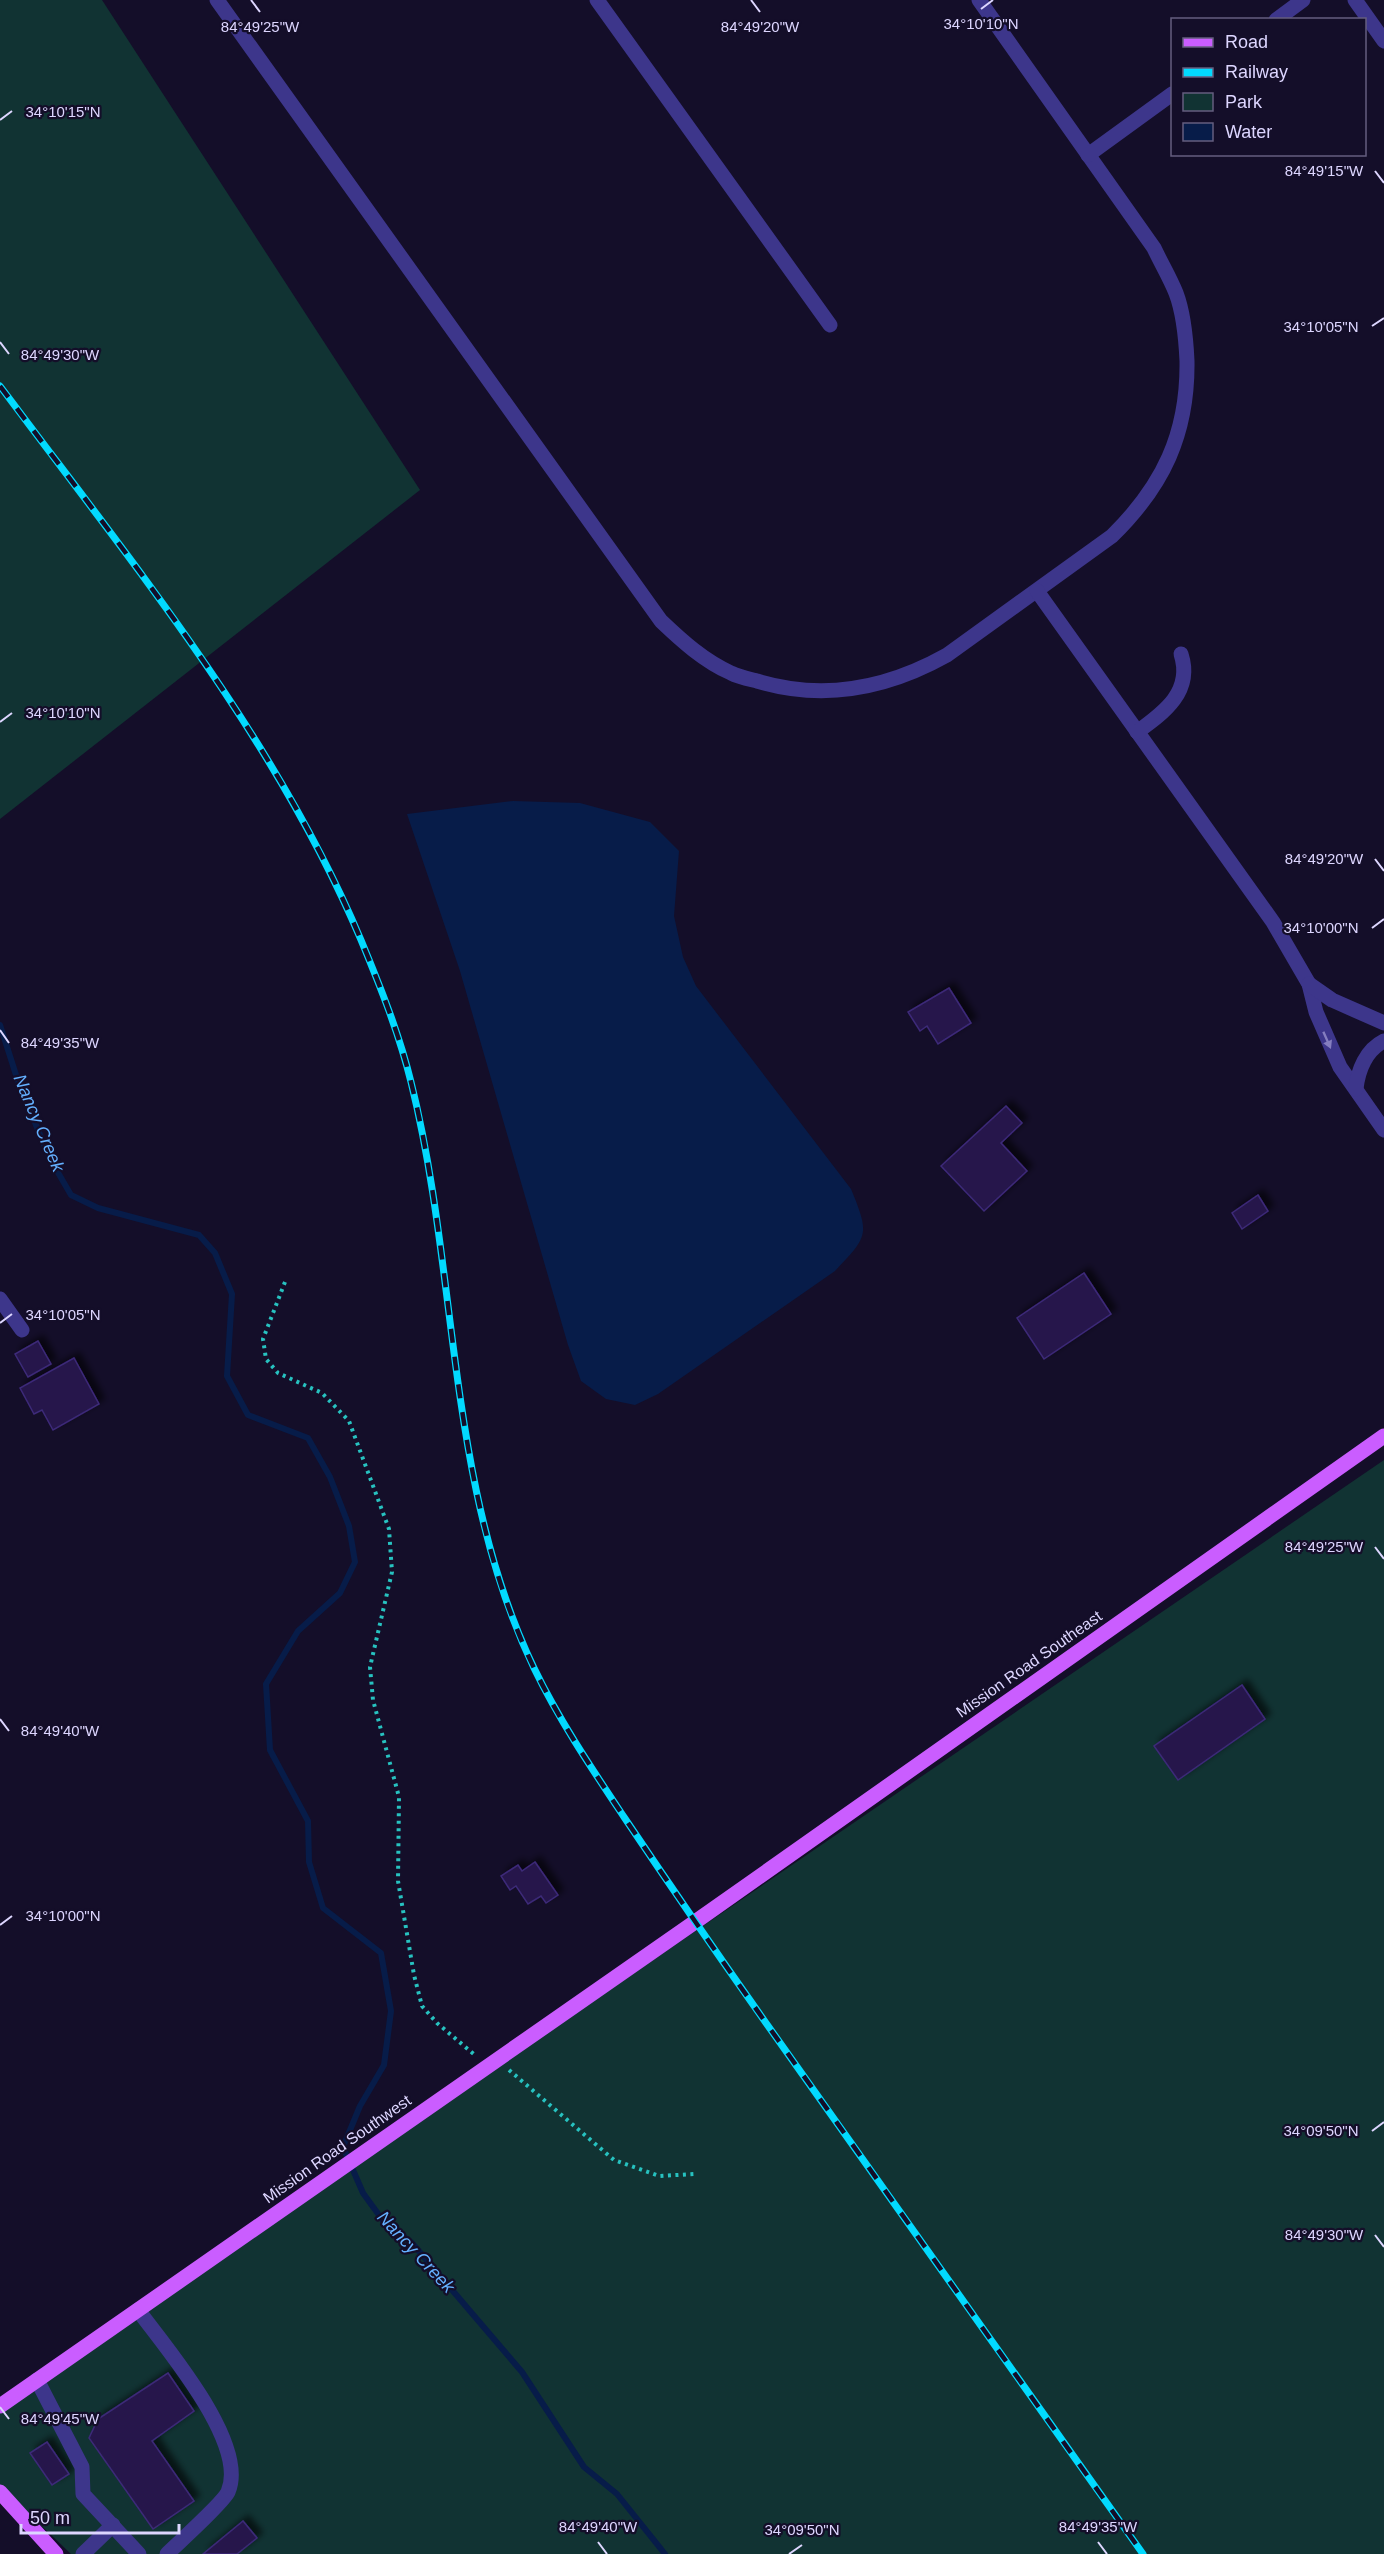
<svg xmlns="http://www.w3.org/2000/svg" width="1384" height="2554" font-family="Helvetica,sans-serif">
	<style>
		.green { fill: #133 }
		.water { fill: #071c49 }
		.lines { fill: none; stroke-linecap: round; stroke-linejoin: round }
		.stream { stroke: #071c49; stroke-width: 6 }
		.building { fill: #25194b; stroke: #3d2979; stroke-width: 1.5; filter: url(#shadow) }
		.path { stroke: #27c2c0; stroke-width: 4; stroke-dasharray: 3 4.5; stroke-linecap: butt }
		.minor { stroke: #3d368b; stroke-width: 15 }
		.major { stroke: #ca5dff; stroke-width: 15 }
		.rail-casing { stroke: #02daff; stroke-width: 7 }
		.rail { stroke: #140e29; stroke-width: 4.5; stroke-dasharray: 14; stroke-linecap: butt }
		.oneway { fill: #857ebf }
		.ticks { fill: none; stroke: #ddd6ff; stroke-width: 2 }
		.labels { text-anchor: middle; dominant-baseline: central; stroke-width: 4.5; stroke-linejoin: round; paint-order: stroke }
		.street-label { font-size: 16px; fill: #ddd6ff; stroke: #140e29 }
		.water-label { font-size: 18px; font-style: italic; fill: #64b0ff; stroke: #140e29 }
		.ticks-label { font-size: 15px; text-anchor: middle; fill: #ddd6ff; stroke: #140e29; stroke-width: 4.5; stroke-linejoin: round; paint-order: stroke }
	</style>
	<defs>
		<filter id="shadow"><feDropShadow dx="5.5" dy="-5.5" stdDeviation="3" flood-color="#0009"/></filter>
	</defs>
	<rect width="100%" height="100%" fill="#140e29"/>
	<g class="green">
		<path d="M0,0H102L420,490L0,819Z"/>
		<path d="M1384,1460V2554H71L0,2486V2407Z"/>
	</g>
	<path class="water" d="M513,801L580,803L650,822L679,851L674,916L683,957L696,986L851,1189C870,1235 868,1236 835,1271L658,1394L635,1405L606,1399L581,1381L568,1345L460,971L407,814Z"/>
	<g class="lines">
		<path class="stream" d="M0,1025L17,1078L49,1157L71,1195L98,1208L199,1235L215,1253L232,1294L227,1376L248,1415L308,1438L330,1477L349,1526L355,1562L340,1593L298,1631L266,1684L270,1750L308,1821L309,1862L323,1908L381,1953L391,2011L384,2065L360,2106L343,2147L363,2193L384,2222L412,2243L522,2372L584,2467L617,2494L665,2554"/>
	</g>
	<g class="building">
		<path d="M949,988L971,1023L938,1044L927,1026L920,1031L908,1012Z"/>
		<path d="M1006,1106L1022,1123L1001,1143L1027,1171L984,1211L941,1166Z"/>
		<path d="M1258,1195L1268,1211L1242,1229L1232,1213Z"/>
		<path d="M1084,1273L1111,1314L1044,1359L1017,1318Z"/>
		<path d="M38,1341L51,1364L28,1377L15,1354Z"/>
		<path d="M74,1358L99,1404L53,1430L42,1410L34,1414L20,1388Z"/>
		<path d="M1242,1685L1265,1719L1178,1780L1154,1746Z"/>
		<path d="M535,1862L558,1895L546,1903L541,1896L528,1904L516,1886L510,1890L501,1876L518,1865L522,1871Z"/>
		<path d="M168,2373L194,2411L152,2441L194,2501L153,2529L89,2438L98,2419Z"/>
		<path d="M47,2442L69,2474L52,2485L30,2453Z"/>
		<path d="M243,2521L257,2538L237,2554H203Z"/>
	</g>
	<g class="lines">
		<g class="path">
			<path d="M285,1282L263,1339L266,1359L278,1373L322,1393L349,1421L389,1529L392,1572L370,1667L373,1700L399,1797L398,1881L414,1975L422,2006L437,2023L476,2056"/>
			<path d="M509,2070L614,2160L659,2176L694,2174"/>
		</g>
		<g class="minor">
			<path d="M217,0L661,621C682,641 704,661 731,673C739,677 749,679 757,681C823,701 888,688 947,655L1112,536C1163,486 1188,434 1187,361C1186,339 1184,314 1176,293C1170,278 1161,263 1154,248L979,0"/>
			<path d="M597,0L830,325"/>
			<path d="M1355,0L1384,41"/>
			<path d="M1276,20L1303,0"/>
			<path d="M1088,155L1172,94"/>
			<path d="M1037,591L1273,922L1309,984L1316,1012L1340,1067L1384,1130"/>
			<path d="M1137,732C1165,712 1193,691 1181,654"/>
			<path d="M1309,984L1332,1000L1384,1023"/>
			<path d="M1356,1089C1358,1070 1366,1050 1384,1041"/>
			<path d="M0,1299L22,1330"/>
			<path d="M138,2310C166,2348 249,2444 228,2492C223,2503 178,2543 167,2554"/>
			<path d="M37,2380L82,2467L83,2494L139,2554"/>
			<path d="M83,2554L113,2525"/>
		</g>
		<g class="major">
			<path d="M0,2406L695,1922L1384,1436"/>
			<path d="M0,2492L56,2554"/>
		</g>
		<g class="rail-casing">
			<path id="rail" d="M0,386C132,563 275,736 361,940C380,986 399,1033 411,1082C459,1275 446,1485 534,1668C559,1720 592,1769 624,1817C671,1887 718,1955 766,2023C892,2200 1017,2377 1143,2554"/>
		</g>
		<use href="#rail" class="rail"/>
	</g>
	<defs><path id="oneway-solid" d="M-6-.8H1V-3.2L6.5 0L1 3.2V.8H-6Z" transform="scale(1.5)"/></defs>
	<use class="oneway" href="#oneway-solid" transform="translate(1327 1040) rotate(66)"/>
	<path class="ticks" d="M251,0L260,12M751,0L760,12M981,9L993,0M0,120L12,111M1375,171L1384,183M1372,326L1384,318M0,342L9,354M0,722L12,713M1375,859L1384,871M1372,928L1384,919M0,1030L9,1043M0,1323L12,1314M1375,1547L1384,1559M0,1719L9,1731M0,1925L12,1916M1372,2131L1384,2122M1375,2235L1384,2247M0,2407L9,2419M598,2542L607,2554M1098,2542L1107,2554M789,2554L802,2545"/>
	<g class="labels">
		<g class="street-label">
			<text transform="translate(1029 1664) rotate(-35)">Mission Road Southeast</text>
			<text transform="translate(337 2149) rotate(-35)">Mission Road Southwest</text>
		</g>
		<g class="water-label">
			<text transform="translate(39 1123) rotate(67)">Nancy Creek</text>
			<text transform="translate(416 2252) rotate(47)">Nancy Creek</text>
		</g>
	</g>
	<g class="ticks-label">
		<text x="981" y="29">34°10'10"N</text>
		<text x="260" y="32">84°49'25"W</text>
		<text x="760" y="32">84°49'20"W</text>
		<text x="63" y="117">34°10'15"N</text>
		<text x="1324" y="176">84°49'15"W</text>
		<text x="1321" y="332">34°10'05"N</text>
		<text x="60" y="360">84°49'30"W</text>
		<text x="63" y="718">34°10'10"N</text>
		<text x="1324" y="864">84°49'20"W</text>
		<text x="1321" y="933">34°10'00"N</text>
		<text x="60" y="1048">84°49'35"W</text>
		<text x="63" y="1320">34°10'05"N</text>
		<text x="1324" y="1552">84°49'25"W</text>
		<text x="60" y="1736">84°49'40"W</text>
		<text x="63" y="1921">34°10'00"N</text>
		<text x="1321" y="2136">34°09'50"N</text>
		<text x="1324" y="2240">84°49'30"W</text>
		<text x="60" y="2424">84°49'45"W</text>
		<text x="598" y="2532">84°49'40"W</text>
		<text x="1098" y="2532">84°49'35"W</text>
		<text x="802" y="2535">34°09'50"N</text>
	</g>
	<rect x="1171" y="18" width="195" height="138" fill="#140e29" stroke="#645e7f" stroke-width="1.5"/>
	<rect x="1183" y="38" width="30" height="9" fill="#ca5dff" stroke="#645e7f" stroke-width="1.5"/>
	<text x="1225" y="48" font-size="18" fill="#ddd6ff">Road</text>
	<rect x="1183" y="68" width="30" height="9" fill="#02daff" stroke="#645e7f" stroke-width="1.5"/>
	<text x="1225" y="78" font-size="18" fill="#ddd6ff">Railway</text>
	<rect x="1183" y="93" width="30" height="18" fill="#113333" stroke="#645e7f" stroke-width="1.5"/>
	<text x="1225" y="108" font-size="18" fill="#ddd6ff">Park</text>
	<rect x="1183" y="123" width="30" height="18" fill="#071c49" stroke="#645e7f" stroke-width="1.5"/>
	<text x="1225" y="138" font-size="18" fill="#ddd6ff">Water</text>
	<path d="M21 2524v9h158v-9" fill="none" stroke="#ddd6ff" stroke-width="3"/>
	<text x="30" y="2524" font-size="18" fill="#ddd6ff" stroke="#140e29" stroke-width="4.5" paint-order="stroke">50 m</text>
</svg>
